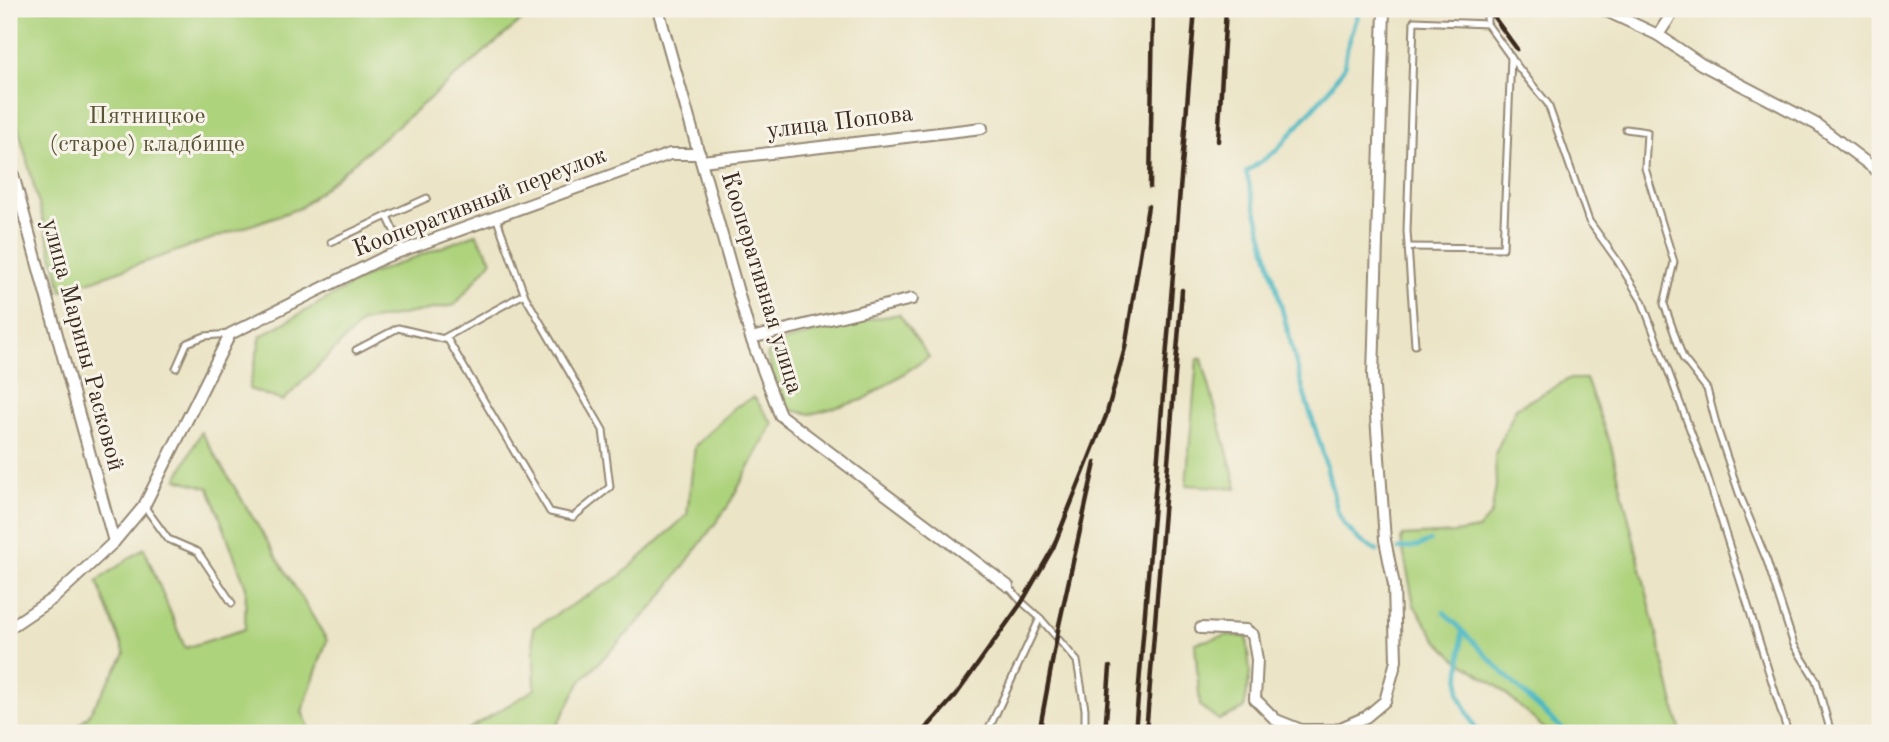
<svg xmlns="http://www.w3.org/2000/svg" width="1889" height="742" font-family="'Old Standard TT',serif">
	<style>
		.green { fill: #aed37d; stroke: #747e4e; stroke-width: 2 }
		.lines { fill: none; stroke-linecap: round; stroke-linejoin: round }
		.stream { stroke: #49b8c2; stroke-width: 4.5 }
		.service-casing { stroke: #938772; stroke-width: 9 }
		.minor-casing { stroke: #938772; stroke-width: 14 }
		.service { stroke: #fff; stroke-width: 5 }
		.minor { stroke: #fff; stroke-width: 10 }
		.rail { stroke: #3b2a1e; stroke-width: 4.5 }
		.labels { text-anchor: middle; dominant-baseline: central; stroke-width: 6; stroke-linejoin: round; paint-order: stroke }
		.park-label { font-size: 24px; fill: #585436; stroke: #f7f3e8 }
		.street-label { font-size: 24px; fill: #3b2a1e; stroke: #f7f3e8 }
	</style>
	<rect width="100%" height="100%" fill="#f7f3e8"/>
	<filter id="ink" filterUnits="userSpaceOnUse"><feTurbulence type="fractalNoise" baseFrequency=".0143" numOctaves="2"/><feDisplacementMap in="SourceGraphic" scale="14" xChannelSelector="R" yChannelSelector="G"/><feConvolveMatrix kernelMatrix="1 2 1 2 8 2 1 2 1" color-interpolation-filters="sRGB"/></filter>
	<filter id="wash" filterUnits="userSpaceOnUse"><feTurbulence type="fractalNoise" baseFrequency=".00686" numOctaves="4" result="noise"/><feDisplacementMap in="SourceGraphic" scale="28" xChannelSelector="R" yChannelSelector="G"/><feGaussianBlur stdDeviation="1.57" result="paint"/><feColorMatrix in="noise" values="0 0 0 0 0 0 0 0 0 0 0 0 0 0 0 0 0 1.4 0 .05"/><feComposite in="paint" operator="in"/></filter>
	<g filter="url(#wash)">
		<rect width="100%" height="100%" fill="#ebe4c6"/>
		<g class="green">
			<path d="M9,9H535L300,208L62,291L9,93Z"/>
			<path d="M476,234L492,260L455,305L362,322L283,401L249,389L261,336L371,274Z"/>
			<path d="M899,314L929,357L863,400L811,414L784,409L767,356L775,344L844,324Z"/>
			<path d="M1202,358V359L1237,488L1186,485L1197,360Z"/>
			<path d="M1569,379H1586L1611,446L1681,733H1549L1497,686L1455,658L1436,639L1414,605L1401,540L1403,536L1454,533L1478,529L1491,515L1496,486L1495,454L1516,408Z"/>
			<path d="M754,397L773,424L728,506L655,605L581,681L553,733H462L535,689L533,628L619,577L687,515L695,446L735,407Z"/>
			<path d="M201,432L327,640L302,712L312,733H71L88,716L125,654L97,581L144,548L185,648L245,629L246,587L209,488L177,479Z"/>
			<path d="M1228,635L1247,637L1250,674L1244,709L1219,720L1200,706L1195,643Z"/>
		</g>
		<g class="lines">
			<g class="stream">
				<path d="M1360,9L1347,48L1344,67L1328,91L1276,151L1246,172L1305,397L1322,450L1338,513L1343,523L1359,540L1377,551"/>
				<path d="M1399,549L1419,546L1430,541"/>
				<path d="M1444,612L1529,699L1567,733"/>
				<path d="M1462,631L1459,694L1477,733"/>
			</g>
		</g>
	</g>
	<g filter="url(#ink)">
		<g class="lines">
			<g class="service-casing">
				<g id="service">
					<path d="M1487,9V24L1518,67L1548,104L1589,221L1617,260L1642,301L1707,475L1788,733"/>
					<path d="M1626,129L1647,132L1645,168L1674,262L1664,304L1683,358L1707,389L1718,431L1739,493L1767,561L1794,645L1816,680L1831,733"/>
					<path d="M387,216L427,198"/>
					<path d="M331,242L387,216L403,250"/>
					<path d="M1408,247L1503,248L1511,57"/>
					<path d="M444,338L524,294"/>
					<path d="M1415,345L1407,231L1414,21L1487,24"/>
					<path d="M356,350L398,328L448,340L550,512L573,517L610,487L603,430L525,296L496,217"/>
					<path d="M176,368L187,343L205,336L230,334"/>
					<path d="M144,506L168,539L198,552L232,603"/>
					<path d="M1008,586L1022,602L1040,618L1077,661L1085,709V733"/>
					<path d="M987,733L1040,618"/>
				</g>
			</g>
			<g class="minor-casing">
				<g id="minor">
					<path d="M658,9L751,338L780,415L1008,586"/>
					<path d="M1602,9L1658,35L1701,64L1816,124L1880,173"/>
					<path d="M1658,35L1675,9"/>
					<path d="M9,160L114,542"/>
					<path d="M702,161L982,128"/>
					<path d="M751,338L912,299"/>
					<path d="M9,628L55,597L114,542L144,506L230,334L385,257L670,154H700"/>
					<path d="M1201,628L1246,630L1253,635L1257,660L1255,699L1276,720L1301,730H1336L1366,717L1385,701L1396,661L1394,585L1385,540L1373,375L1384,9"/>
				</g>
			</g>
			<use href="#service" class="service"/>
			<use href="#minor" class="minor"/>
			<g class="rail">
				<path d="M1488,9L1517,49"/>
				<path d="M1218,141L1226,9"/>
				<path d="M1150,187L1153,9"/>
				<path d="M922,733L956,695L1022,602L1053,548L1106,416L1125,348L1148,206"/>
				<path d="M1039,733L1059,625L1095,463"/>
				<path d="M1105,733L1110,667"/>
				<path d="M1135,733L1195,9"/>
				<path d="M1146,733L1182,290"/>
			</g>
		</g>
	</g>
	<g class="labels">
		<g class="park-label">
			<text x="147" y="117">Пятницкое<tspan x="147" dy="28">(старое) кладбище</tspan></text>
		</g>
		<g class="street-label">
			<text transform="translate(840 123) rotate(-7)">улица Попова</text>
			<text transform="translate(480 203) rotate(-21)">Кооперативный переулок</text>
			<text transform="translate(761 283) rotate(73)">Кооперативная улица</text>
			<text transform="translate(82 345) rotate(75)">улица Марины Расковой</text>
		</g>
	</g>
	<rect width="1889" height="742" fill="none" stroke="#f7f3e8" stroke-width="35"/>
</svg>
